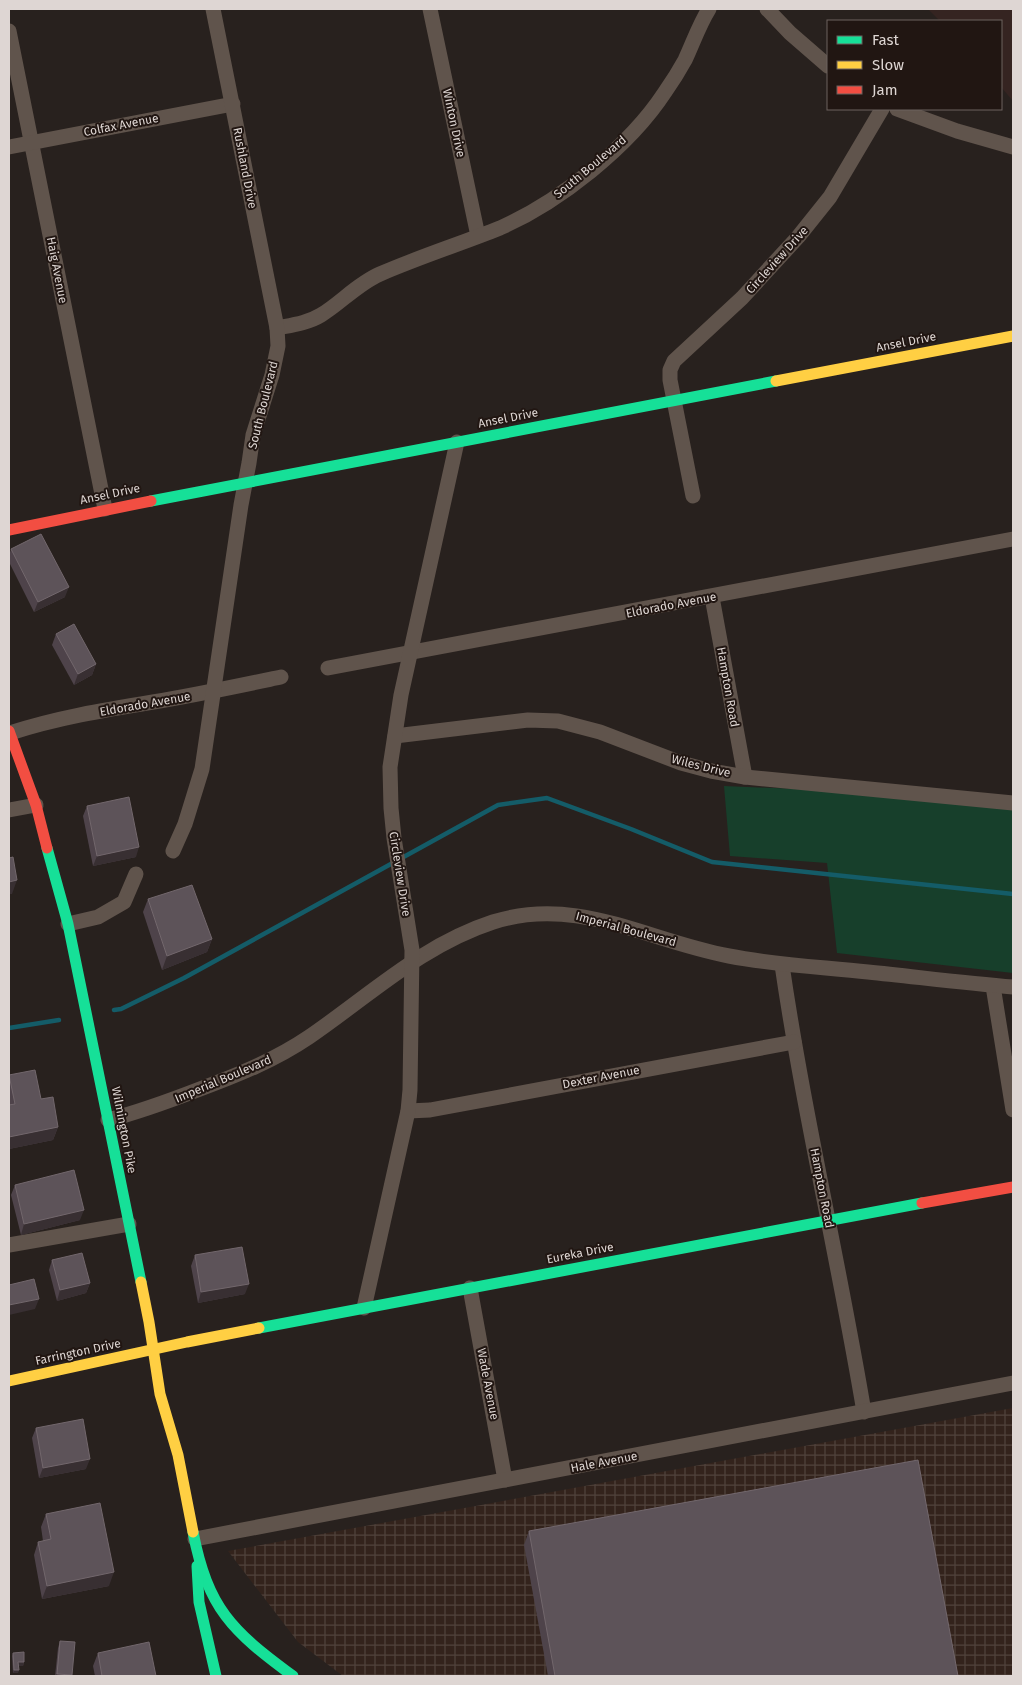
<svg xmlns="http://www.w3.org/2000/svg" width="1022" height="1685" font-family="'Fira Sans',sans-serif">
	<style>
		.commercial { fill: #352421 }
		.industrial { fill: url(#industrial-grid) }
		.grass { fill: #173f2b }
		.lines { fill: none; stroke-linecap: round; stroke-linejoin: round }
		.stream { stroke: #145c68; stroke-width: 4.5 }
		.street { stroke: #60544c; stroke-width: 15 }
		.fast { stroke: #16e098; stroke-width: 11 }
		.slow { stroke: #ffcf43; stroke-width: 11 }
		.jam { stroke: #f24e42; stroke-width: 11 }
		.wall { fill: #4e434a }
		.shaded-wall { fill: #382f32 }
		.building { fill: #5d5359; stroke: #72676c }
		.labels { text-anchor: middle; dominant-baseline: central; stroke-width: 4; stroke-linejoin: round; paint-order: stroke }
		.street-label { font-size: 12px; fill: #ded6d3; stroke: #211612 }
	</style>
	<defs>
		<pattern id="industrial-grid" width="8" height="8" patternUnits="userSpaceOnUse" patternTransform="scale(1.25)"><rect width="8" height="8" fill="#33231c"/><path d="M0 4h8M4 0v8" fill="none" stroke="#50423c"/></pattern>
	</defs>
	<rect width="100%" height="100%" fill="#28211e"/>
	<path class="commercial" d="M928,9H1013V101L1001,87V21H940Z"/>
	<path class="industrial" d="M1013,1408V1676H343L298,1642L228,1551Z"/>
	<path class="grass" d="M724,786L1013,798V973L837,953L827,863L730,856Z"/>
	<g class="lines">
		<g class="stream">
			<path d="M114,1010L121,1009L184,978L498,805L547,798L631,829L712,862L1013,894"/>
			<path d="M9,1028L59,1020"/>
		</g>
		<g class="street">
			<path d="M430,9L478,236"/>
			<path d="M767,9L790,33L828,66"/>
			<path d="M9,31L105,509"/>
			<path d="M897,109L957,131L1013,147"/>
			<path d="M9,147L233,104"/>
			<path d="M277,328C292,325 308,323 321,315C341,303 357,284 380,274C419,257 460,244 500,228C559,202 629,147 665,92C672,82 679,71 685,60C693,43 699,25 709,9"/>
			<path d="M693,496L670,380V370L674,361L742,298L798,237L830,197L882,109"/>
			<path d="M712,597L745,777"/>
			<path d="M328,668L1013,539"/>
			<path d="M10,733C56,718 104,710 153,702C196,695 238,686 281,677"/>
			<path d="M395,736L528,720L558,721L600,732L681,763L711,771L745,777L1013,803"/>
			<path d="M9,810L36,805"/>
			<path d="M173,851L185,824L202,769L241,505L249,463L253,435L272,375L278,346L277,328L213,9"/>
			<path d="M68,924L98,917L124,902L136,874"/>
			<path d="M782,965C804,1115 839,1262 864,1412"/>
			<path d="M993,986L1013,1110"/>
			<path d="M408,1111L430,1110L794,1042"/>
			<path d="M108,1120C139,1112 169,1101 200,1089C238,1075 275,1060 309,1037C369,996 422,945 493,922C578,895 647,941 729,956C775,965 822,967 868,972C917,977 965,983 1013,987"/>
			<path d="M9,1245L129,1224"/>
			<path d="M470,1288L505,1480"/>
			<path d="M364,1308L408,1111L410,1090L412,950L394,838L391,808L390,767L401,695L457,442"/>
			<path d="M195,1539L1013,1383"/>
		</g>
		<g class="fast">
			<path d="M151,501L776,381"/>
			<path d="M47,848L68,924L141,1282"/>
			<path d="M259,1328L922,1203"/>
			<path d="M193,1532C208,1609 232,1631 293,1676"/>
			<path d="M197,1566L199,1602L216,1676"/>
		</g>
		<g class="slow">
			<path d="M776,381L1013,336"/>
			<path d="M141,1282L149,1322L160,1394L178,1455L193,1532"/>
			<path d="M9,1381L187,1342L259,1328"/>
		</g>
		<g class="jam">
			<path d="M9,530L151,501"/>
			<path d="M9,731L36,805L47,848"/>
			<path d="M922,1203L1013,1187"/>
		</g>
	</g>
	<g class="wall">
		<path d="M11,549L65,597L34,612L9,562V556Z"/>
		<path d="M56,634L96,664L92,675L74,685L52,645Z"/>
		<path d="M87,806L136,857L93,866L83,816Z"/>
		<path d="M148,899L212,939L207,952L162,970L143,912Z"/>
		<path d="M9,1075L41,1099L58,1127L53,1140L9,1149Z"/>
		<path d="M15,1185L80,1220L21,1235L11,1195Z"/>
		<path d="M195,1255L245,1294L198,1303L191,1266Z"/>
		<path d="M52,1260L90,1283L86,1293L57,1301L49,1270Z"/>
		<path d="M36,1428L86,1469L39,1478L32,1438Z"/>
		<path d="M46,1514L109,1586L42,1599L34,1555L38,1542L43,1541L41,1527Z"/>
		<path d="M529,1531L958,1676H548L524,1545Z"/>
		<path d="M60,1641L71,1676H55L58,1648Z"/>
		<path d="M13,1653L24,1662L23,1666H19L18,1673H13L12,1656Z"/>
		<path d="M98,1653L156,1676H95L93,1666Z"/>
	</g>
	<g class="shaded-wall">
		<path d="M69,587L65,597L34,612L38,602Z"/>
		<path d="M96,664L92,675L74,685L78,674Z"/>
		<path d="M139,847L136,857L93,866L97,856Z"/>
		<path d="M17,880L12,894H9V882Z"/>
		<path d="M212,939L207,952L162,970L167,956Z"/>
		<path d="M58,1127L53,1140L9,1149V1137Z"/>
		<path d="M84,1210L80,1220L21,1235L24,1224Z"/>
		<path d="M90,1283L86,1293L57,1301L60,1290Z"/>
		<path d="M249,1284L245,1294L198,1303L201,1292Z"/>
		<path d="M39,1299L35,1309L9,1315V1305Z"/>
		<path d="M90,1459L86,1469L39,1478L43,1468Z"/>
		<path d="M114,1572L109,1586L42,1599L47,1586Z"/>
		<path d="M18,1662H24L23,1666H17Z"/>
		<path d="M14,1670H19L18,1673H13Z"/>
		<path d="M57,1674L72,1675L71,1676H56Z"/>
	</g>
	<g class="building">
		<path d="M41,534L69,587L38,602L11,549Z"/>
		<path d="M74,624L96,664L78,674L56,634Z"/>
		<path d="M129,797L139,847L97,856L87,806Z"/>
		<path d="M13,857L17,880L9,882V858Z"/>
		<path d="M192,885L212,939L167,956L148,899Z"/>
		<path d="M35,1070L41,1099L53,1097L58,1127L9,1137V1105L15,1104L9,1075Z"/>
		<path d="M74,1170L84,1210L24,1224L15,1185Z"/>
		<path d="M242,1247L249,1284L201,1292L195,1255Z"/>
		<path d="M82,1253L90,1283L60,1290L52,1260Z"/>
		<path d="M34,1279L39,1299L9,1305V1285Z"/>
		<path d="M83,1419L90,1459L43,1468L36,1428Z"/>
		<path d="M918,1460L958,1676H555L529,1531Z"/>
		<path d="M100,1503L114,1572L47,1586L38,1542L51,1539L46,1514Z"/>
		<path d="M60,1641L75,1642L72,1675L57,1674Z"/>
		<path d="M149,1642L156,1676H102L98,1653Z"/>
		<path d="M24,1652V1662H18L19,1670H14L13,1653Z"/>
	</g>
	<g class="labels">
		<g class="street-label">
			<text transform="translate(454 123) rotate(78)">Winton Drive</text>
			<text transform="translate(121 125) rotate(-11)">Colfax Avenue</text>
			<text transform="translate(590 167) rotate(-40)">South Boulevard</text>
			<text transform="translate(245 168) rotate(79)">Rushland Drive</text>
			<text transform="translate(777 260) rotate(-48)">Circleview Drive</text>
			<text transform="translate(57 270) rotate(79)">Haig Avenue</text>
			<text transform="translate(906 342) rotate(-11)">Ansel Drive</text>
			<text transform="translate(263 405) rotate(-76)">South Boulevard</text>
			<text transform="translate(508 418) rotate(-11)">Ansel Drive</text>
			<text transform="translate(110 494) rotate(-12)">Ansel Drive</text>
			<text transform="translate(671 605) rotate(-11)">Eldorado Avenue</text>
			<text transform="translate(728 687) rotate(80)">Hampton Road</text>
			<text transform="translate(145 704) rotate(-10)">Eldorado Avenue</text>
			<text transform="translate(701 766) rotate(14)">Wiles Drive</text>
			<text transform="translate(400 874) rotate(81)">Circleview Drive</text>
			<text transform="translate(626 929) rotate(15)">Imperial Boulevard</text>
			<text transform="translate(601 1077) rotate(-11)">Dexter Avenue</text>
			<text transform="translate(223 1079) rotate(-23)">Imperial Boulevard</text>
			<text transform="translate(124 1130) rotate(79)">Wilmington Pike</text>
			<text transform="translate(822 1188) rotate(79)">Hampton Road</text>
			<text transform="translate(580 1253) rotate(-11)">Eureka Drive</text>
			<text transform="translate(78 1352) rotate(-12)">Farrington Drive</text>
			<text transform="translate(488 1384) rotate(79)">Wade Avenue</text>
			<text transform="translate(604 1462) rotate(-11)">Hale Avenue</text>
		</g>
	</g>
	<rect width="1022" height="1685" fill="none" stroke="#ded6d3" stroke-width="20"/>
	<rect x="827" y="20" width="175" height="90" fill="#211612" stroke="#6d635f"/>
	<rect x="837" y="36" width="25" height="8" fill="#16e098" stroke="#6d635f"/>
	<text x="872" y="45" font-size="15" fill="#ded6d3">Fast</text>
	<rect x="837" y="61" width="25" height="8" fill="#ffcf43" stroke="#6d635f"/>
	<text x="872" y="70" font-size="15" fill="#ded6d3">Slow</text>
	<rect x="837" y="86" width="25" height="8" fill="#f24e42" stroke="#6d635f"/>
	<text x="872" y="95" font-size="15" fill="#ded6d3">Jam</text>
</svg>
